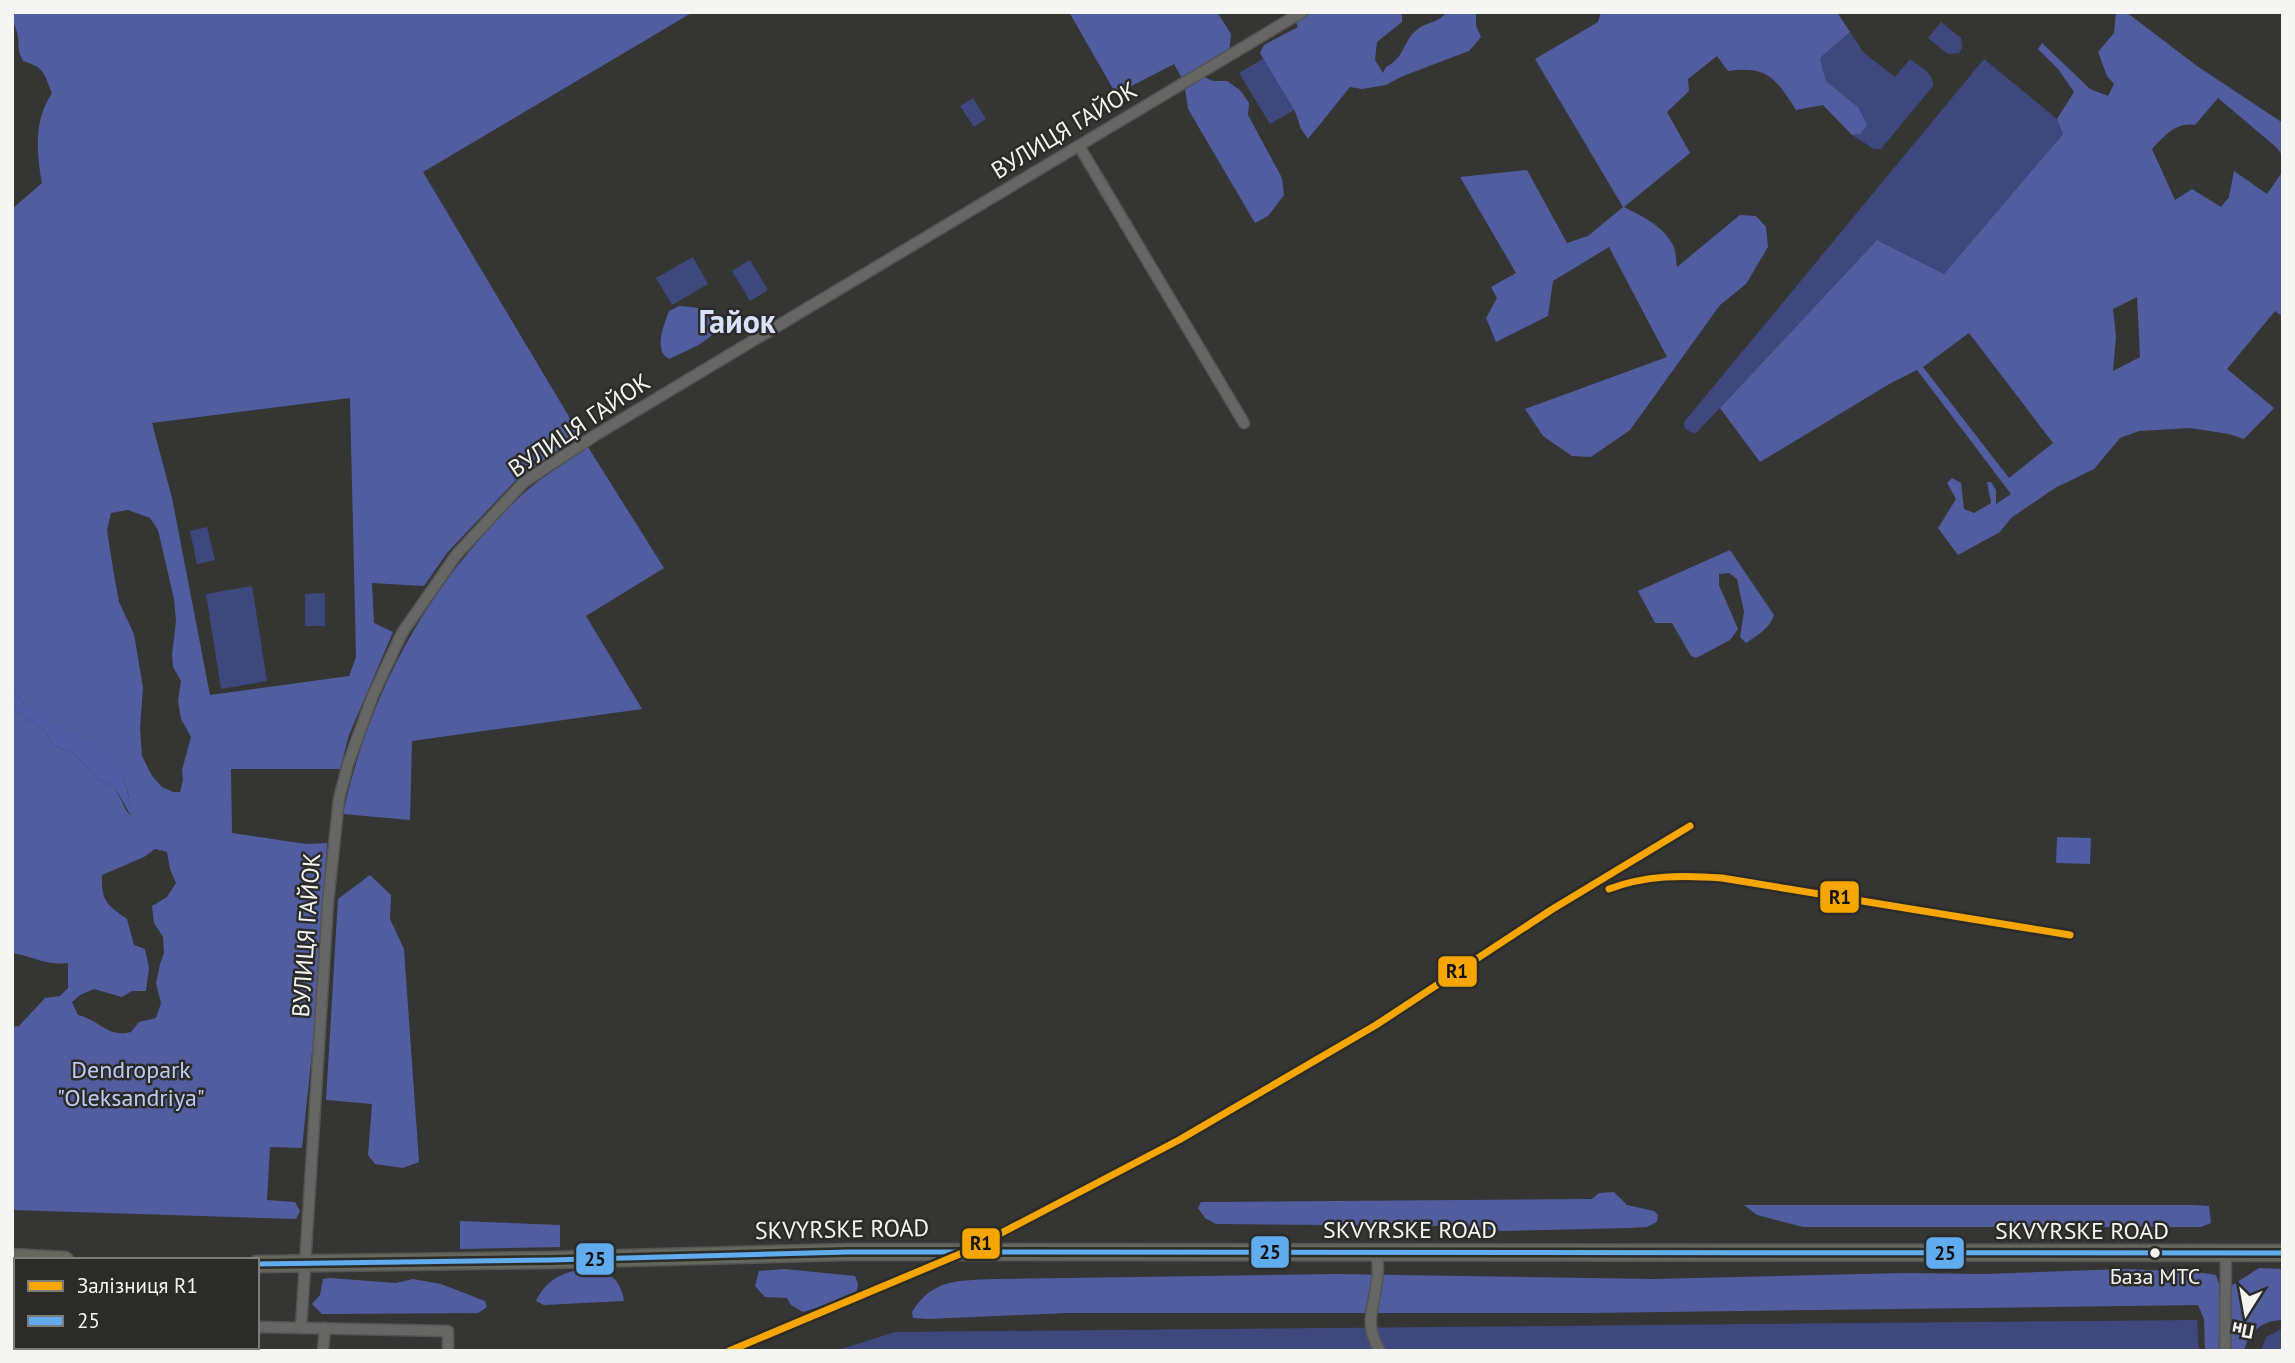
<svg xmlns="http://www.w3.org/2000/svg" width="2295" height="1363" font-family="'PT Sans',sans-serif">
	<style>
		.green { fill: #3f487d }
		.forest { fill: #525da0; fill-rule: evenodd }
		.water { fill: #505ca3 }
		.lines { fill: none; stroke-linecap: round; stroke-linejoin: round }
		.street-casing { stroke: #545454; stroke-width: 13 }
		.primary-casing { stroke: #545454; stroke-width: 19 }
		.street { stroke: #666664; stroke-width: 10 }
		.primary { stroke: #66675b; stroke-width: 16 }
		.bus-1-casing { stroke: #2b2c29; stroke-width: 10 }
		.bus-1 { stroke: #60acee; stroke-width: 5 }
		.rail-1-casing { stroke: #2b2c29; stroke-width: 12 }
		.rail-1 { stroke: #f7a600; stroke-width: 7 }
		.bus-dot { fill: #f5f5f3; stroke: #2b2c29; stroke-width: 2.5 }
		.labels { text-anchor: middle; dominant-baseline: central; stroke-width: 5; stroke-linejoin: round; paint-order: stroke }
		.bus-label { font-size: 22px; fill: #f5f5f3; stroke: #2b2c29 }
		.street-label { font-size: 24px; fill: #f5f5f3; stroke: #2b2c29 }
		.park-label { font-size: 24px; fill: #bfcaf5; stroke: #2b2c29 }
		.district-label { font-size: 32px; font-weight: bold; fill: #dbe2ff; stroke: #2b2c29 }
		.line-badge { stroke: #2b2c29; stroke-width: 2.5 }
		.pale-badge-label { font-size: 19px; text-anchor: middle; font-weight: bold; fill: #111 }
	</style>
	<rect width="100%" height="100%" fill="#353534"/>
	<g class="green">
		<path d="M1941,22L1961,38L1962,48L1959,53L1948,54L1928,38Z"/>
		<path d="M1850,32L1864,53L1895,77L1910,59C1919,66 1934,73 1933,86L1881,149H1874L1852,135L1860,134L1858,107L1826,81L1820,58Z"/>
		<path d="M1271,54L1301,106L1270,124L1239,73Z"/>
		<path d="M1984,59L2057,119L2063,134L1944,274L1877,240L1720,408L1696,433L1690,432L1684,427L1685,421Z"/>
		<path d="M973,98L986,119L974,127L960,106Z"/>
		<path d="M693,257L708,284L672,305L656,278Z"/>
		<path d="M750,260L768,290L750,301L732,271Z"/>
		<path d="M207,527L215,560L197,564L190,531Z"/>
		<path d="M252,586L267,681L221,689L206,594Z"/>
		<path d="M325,593V626H305V594Z"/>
		<path d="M2197,1320L2199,1351H835L895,1332Z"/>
		<path d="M2283,1328V1351H2261L2266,1337Z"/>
	</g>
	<g class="forest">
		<path d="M12,12H693L423,172L580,435L518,478L447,553L424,586L372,583L374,623L393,632L349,735L340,769H231L232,833L306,844L327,843L315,1023L302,1148L270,1147L267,1200L295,1202L300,1211L296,1219L12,1210V1027L19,1026L45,998L60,996L68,988V963C47,966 32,956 12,953V706L28,720L43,729L52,743L61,749L74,754L96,777L115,788L126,810L132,817C130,803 128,787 121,775C96,733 34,731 12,686V209L42,183C36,151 34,120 52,93C44,73 44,67 23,61C17,50 19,48 18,37C17,28 12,24 12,12ZM350,398L356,657L349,676L210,695L172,498L152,423ZM128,510L150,518L158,530L174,599L176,621L172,655L173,667L181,681L178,701L181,719L191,737L182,770L183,780L180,792H173L162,787L152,776L142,756L140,728L143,688L134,634L119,602L113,569L107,530L111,513ZM155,849L167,852L170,869L176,883L167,897L152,906L154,923L163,937L164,953L160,964L156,983L161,1003L156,1018L139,1022L131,1032C107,1038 100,1020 78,1015L72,1002L80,995L94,989L122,997L132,991H146L149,968L145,949L134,945L127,919C107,905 101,901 102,875L144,857Z"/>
		<path d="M1069,12H1217L1231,34L1229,55L1198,74L1213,81H1227L1240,90L1249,103L1248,115L1282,178L1284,195L1268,216L1255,223L1188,109L1184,82L1174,64L1116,94Z"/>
		<path d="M1292,12H1402V22L1377,42L1375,60L1383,73L1386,67C1406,57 1402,41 1418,29C1428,21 1437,24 1447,12H1476V26L1481,37L1469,51L1403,76L1386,85L1362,89L1350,87L1308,139L1301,129L1295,111L1260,53L1264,45L1298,27Z"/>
		<path d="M1601,12H1837L1850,32L1820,58L1826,81L1858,107L1867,125L1860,134L1852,135L1823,105L1796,110C1776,79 1768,65 1728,71L1717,56L1688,79L1689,91L1667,112L1690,153L1624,207C1642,216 1663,226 1673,245C1676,251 1676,260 1677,267L1740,215L1756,216L1766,227L1768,247L1746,284L1720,305L1630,430L1591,457L1572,456L1543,436L1525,409L1667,357L1609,247L1553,281L1548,316L1496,342L1486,318L1497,298L1491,287L1516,273L1460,177L1527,170L1567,243L1588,236L1623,207L1535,59L1598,22Z"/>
		<path d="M2116,12H2126L2197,66L2283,123V156L2276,147L2218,98L2195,125C2175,122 2165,136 2152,149L2175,200L2192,189L2221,207L2229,197L2234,171L2267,194L2283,171V317L2275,311L2227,369L2274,408L2244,439L2229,434L2190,428L2139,431L2120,438L2094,469L2055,488L2011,518L2000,532L1958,555L1938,528L1956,499L1947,483L1952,478L1961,483L1964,509L1974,513L1991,503L1987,482H1991L1996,490V504L2011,494L1917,370L1891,383L1760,462L1720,408L1877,240L1944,274L2063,134L2057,119L2074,92L2058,69L2038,49L2042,43L2090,89L2108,96L2114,84L2107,76L2098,52L2114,33ZM2137,297L2140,357L2113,371L2116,336L2113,309ZM1969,333L2053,443L2009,478L1923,367Z"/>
		<path d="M679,306C697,307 708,309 721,322C713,342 687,350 669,359C653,350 664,325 669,311Z"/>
		<path d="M588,447L664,568L586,616L642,709L412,741L410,820L343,814C370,689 430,582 523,494C542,476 567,463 588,447Z"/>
		<path d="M1730,550L1774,615C1769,629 1758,635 1746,643L1740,637L1744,612L1737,579L1729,573L1719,574V585L1738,629L1730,640L1696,658L1691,656L1672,623H1655L1638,591Z"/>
		<path d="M370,875L391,895L390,919L404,949L419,1162L403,1168L375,1164L368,1155L372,1104L326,1100L338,899Z"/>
		<path d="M1614,1192L1627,1205L1654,1211L1658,1215L1657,1222L1647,1227L1628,1228L1503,1231L1454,1226L1216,1224L1205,1218L1198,1208L1201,1202L1592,1199L1599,1193Z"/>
		<path d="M1744,1205H2194L2209,1206L2211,1223L2201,1227H1803L1757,1215Z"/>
		<path d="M460,1221L560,1225V1247L460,1249Z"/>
		<path d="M2259,1268L2283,1269V1320C2263,1320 2249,1331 2244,1351H2227L2228,1288Z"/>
		<path d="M583,1269C606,1270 620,1276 624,1301L544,1305L536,1301C545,1281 562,1272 583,1269Z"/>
		<path d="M784,1269L855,1276L858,1284L857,1291L844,1299L803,1312L791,1305L787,1298L765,1297L755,1286L759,1271Z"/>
		<path d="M2124,1269L2198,1272L2216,1275L2220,1287L2219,1351H2205L2204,1319L2198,1305L1586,1313H1067L928,1319L913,1318L912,1312C933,1278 959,1281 994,1279L1336,1274L1652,1279L1901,1273L1984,1274Z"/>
		<path d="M330,1278L396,1283L413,1279L441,1284L485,1301L487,1307L478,1313L322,1314L312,1304L320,1295L323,1279Z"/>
	</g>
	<g class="water">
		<path d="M12,686C34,731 99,732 122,776C128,789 130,805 133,819L115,788L96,777L74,754L61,749L52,743L43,729L28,720L12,706Z"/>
		<path d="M2057,837L2091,838L2090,864L2056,863Z"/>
	</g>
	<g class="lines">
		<g class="street-casing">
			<g id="street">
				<path d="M1079,146L1244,423"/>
				<path d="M1377,1252C1377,1261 1379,1271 1377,1280C1374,1309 1363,1323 1380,1351"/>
				<path d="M257,1327L448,1331V1351"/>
				<path d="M301,1328L328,902L339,799L348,764L373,695L402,633L457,554L524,482L594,436L1302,12"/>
				<path d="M47,1347V1351"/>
				<path d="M186,1351V1347"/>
				<path d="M323,1351L325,1328"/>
				<path d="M2225,1351L2226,1253"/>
			</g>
		</g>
		<g class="primary-casing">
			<g id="primary">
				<path d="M12,1257L65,1260"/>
				<path d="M257,1264L551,1260L848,1252L2283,1253"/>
			</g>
		</g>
		<use href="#street" class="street"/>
		<use href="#primary" class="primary"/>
		<g class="bus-1-casing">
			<path id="bus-1" d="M257,1264L551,1260L848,1252L2283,1253"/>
		</g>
		<use href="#bus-1" class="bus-1"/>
		<g class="rail-1-casing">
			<g id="rail-1">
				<path d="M1609,889C1646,875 1683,875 1722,878L2070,935"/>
				<path d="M729,1351L967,1251L1179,1140L1376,1025L1551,910L1690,826"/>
			</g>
		</g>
		<use href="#rail-1" class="rail-1"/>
	</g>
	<circle class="bus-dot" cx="2155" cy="1253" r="6"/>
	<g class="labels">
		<g class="bus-label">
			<text x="2155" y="1276">База МТС</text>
		</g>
		<g class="street-label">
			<text transform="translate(1064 130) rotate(-31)">ВУЛИЦЯ ГАЙОК</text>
			<text transform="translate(579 425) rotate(-34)">ВУЛИЦЯ ГАЙОК</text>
			<text transform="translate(306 935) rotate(-86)">ВУЛИЦЯ ГАЙОК</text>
			<text transform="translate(842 1229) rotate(-1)">SKVYRSKE ROAD</text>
			<text x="1410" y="1229">SKVYRSKE ROAD</text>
			<text x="2082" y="1230">SKVYRSKE ROAD</text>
		</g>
		<g class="park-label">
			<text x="131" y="1069">Dendropark<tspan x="131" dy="28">"Oleksandriya"</tspan></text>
		</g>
		<g class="district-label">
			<text x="737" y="321">Гайок</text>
		</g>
	</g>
	<g class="line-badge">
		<rect x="1819" y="880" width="41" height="34" rx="7" fill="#f7a600"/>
		<rect x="1437" y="955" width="41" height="33" rx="7" fill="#f7a600"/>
		<rect x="961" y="1227" width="40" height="33" rx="7" fill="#f7a600"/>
		<rect x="1250" y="1235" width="40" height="34" rx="7" fill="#60acee"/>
		<rect x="1925" y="1236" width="40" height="34" rx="7" fill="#60acee"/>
		<rect x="575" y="1242" width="40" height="34" rx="7" fill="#60acee"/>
	</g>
	<g class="pale-badge-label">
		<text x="1840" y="904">R1</text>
		<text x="1457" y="978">R1</text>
		<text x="981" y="1250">R1</text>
		<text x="1270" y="1259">25</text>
		<text x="1945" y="1260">25</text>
		<text x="595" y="1266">25</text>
	</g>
	<rect width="2295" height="1363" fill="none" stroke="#f5f5f3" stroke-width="28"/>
	<rect x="14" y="1258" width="245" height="91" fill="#2b2c29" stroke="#7c7c7a" stroke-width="2"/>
	<rect x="28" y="1281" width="35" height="10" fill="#f7a600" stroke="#7c7c7a" stroke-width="2"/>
	<text x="77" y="1293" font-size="21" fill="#f5f5f3">Залізниця R1</text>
	<rect x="28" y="1316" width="35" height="10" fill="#60acee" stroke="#7c7c7a" stroke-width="2"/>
	<text x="77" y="1328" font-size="21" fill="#f5f5f3">25</text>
	<g transform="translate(2246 1314) rotate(191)" stroke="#2b2c29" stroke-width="5" paint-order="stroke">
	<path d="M0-5L12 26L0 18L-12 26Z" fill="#f5f5f3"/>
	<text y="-10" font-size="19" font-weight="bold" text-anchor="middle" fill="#f5f5f3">Пн</text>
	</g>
</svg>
